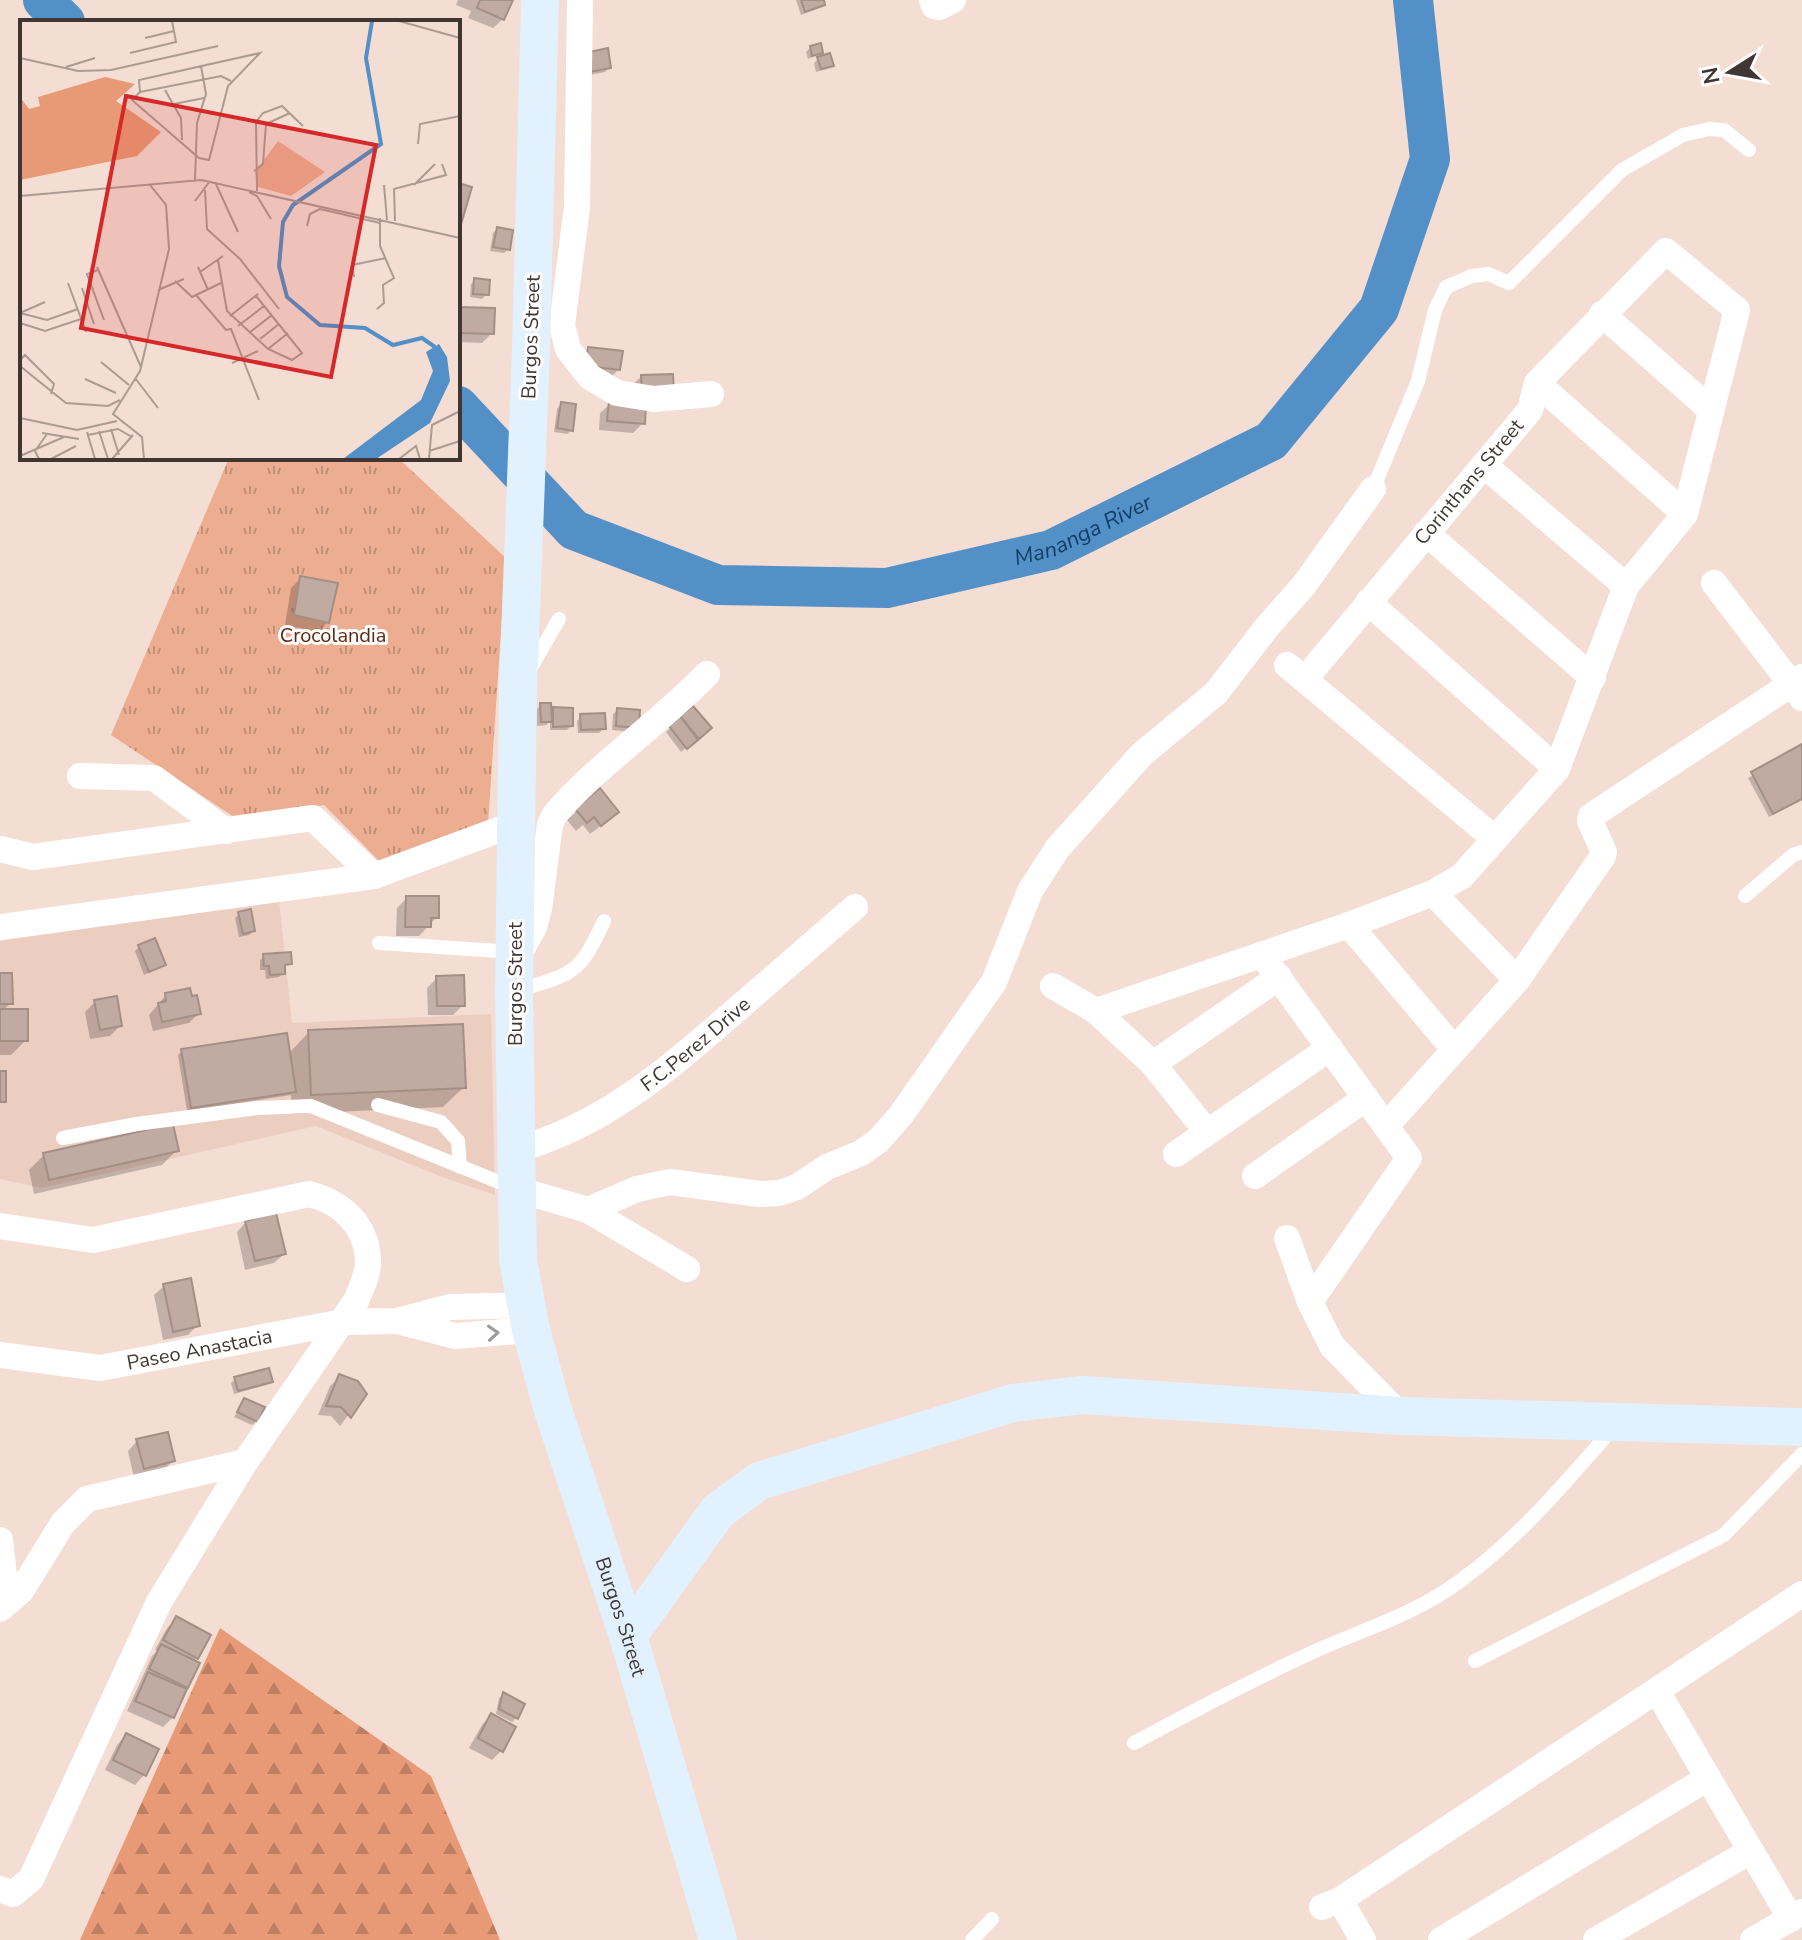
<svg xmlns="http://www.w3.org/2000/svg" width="1802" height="1940" font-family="'Nunito Sans',sans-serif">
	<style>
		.built { fill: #eccec1 }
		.grass { fill: url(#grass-tufts) }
		.forest { fill: url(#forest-firs) }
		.shadow { fill: #0003 }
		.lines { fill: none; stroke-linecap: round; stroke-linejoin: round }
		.river { stroke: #5290c7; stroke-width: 40 }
		.building { fill: #c0aaa1; stroke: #a48f86; stroke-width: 2 }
		.lane { stroke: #fff; stroke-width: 14 }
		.street { stroke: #fff; stroke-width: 26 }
		.secondary { stroke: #e2f1fe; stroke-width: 38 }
		.oneway { stroke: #a09b9a }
		.labels { text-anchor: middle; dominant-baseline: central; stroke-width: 6; stroke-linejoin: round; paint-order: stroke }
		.street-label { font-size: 20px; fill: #403734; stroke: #fff }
		.park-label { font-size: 20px; fill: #5c2b12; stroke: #fff }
		.water-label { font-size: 22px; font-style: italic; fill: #124066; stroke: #fff }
		.inset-river { fill: none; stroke: #5290c7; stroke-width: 4 }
		.inset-road { fill: none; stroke: #ac9b93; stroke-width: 2 }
		.view { fill: #d62828; fill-opacity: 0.15; stroke: #d62828; stroke-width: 4 }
		.inset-edge { fill: none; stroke: #403734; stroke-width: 4 }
	</style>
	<defs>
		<pattern id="grass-tufts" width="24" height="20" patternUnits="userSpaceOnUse" patternTransform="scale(2)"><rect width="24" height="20" fill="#edad90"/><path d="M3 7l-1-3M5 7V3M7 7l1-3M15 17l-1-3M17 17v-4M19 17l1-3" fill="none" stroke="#c18e76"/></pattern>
		<pattern id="forest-firs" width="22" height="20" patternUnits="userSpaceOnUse" patternTransform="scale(2)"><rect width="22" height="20" fill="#e89a76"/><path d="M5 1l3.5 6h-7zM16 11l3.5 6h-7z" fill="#bd7e62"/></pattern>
	</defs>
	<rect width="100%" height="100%" fill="#f4ddd3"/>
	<path class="built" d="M279,900L292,1023L491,1014L495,1195L442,1177L316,1126L42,1188L0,1179V941Z"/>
	<path class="grass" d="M229,458H398L506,558L488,824L381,863L324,805L240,821L111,735Z"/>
	<path class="forest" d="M220,1628L431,1776L500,1940H80Z"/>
	<g class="shadow">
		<path d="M458,0H511L503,19L493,28L468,18L471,11L456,5Z"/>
		<path d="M796,0H822L823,4L819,8L801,15Z"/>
		<path d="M811,47L821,53L808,59L806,52Z"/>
		<path d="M586,55L609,67L605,72L585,76Z"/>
		<path d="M818,59L831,65L827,69L816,72L814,63Z"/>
		<path d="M497,229L509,249L504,253L490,251L493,233Z"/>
		<path d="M475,280L487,294L482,299L470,297L471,284Z"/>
		<path d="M458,309L492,333L482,343L458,342Z"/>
		<path d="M589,349L619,369L609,379L579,359Z"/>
		<path d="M642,376L643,423L633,433L599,430L600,413Z"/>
		<path d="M561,404L571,430L567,434L554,432L557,409Z"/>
		<path d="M301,578L328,622L318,632L285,625L291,588Z"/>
		<path d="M541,705L550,714L554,709L571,726L567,730H550V721L546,725L537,726V709Z"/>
		<path d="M693,708L705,732L681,752L666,732Z"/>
		<path d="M618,710L633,732L612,730L613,714Z"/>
		<path d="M581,716L604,728L599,733H578L577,721Z"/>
		<path d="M1802,747V799L1769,817L1748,778Z"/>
		<path d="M577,811L607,821L590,834L583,825L576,831L567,820Z"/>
		<path d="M407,898L437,917L419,936H396L397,908Z"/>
		<path d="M239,914L253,931L249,935L239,937L235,918Z"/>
		<path d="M139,947L164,965L144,975L135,951Z"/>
		<path d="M264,956L290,963L283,968V973L279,977L266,979L265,970H260V960Z"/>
		<path d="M0,975L11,1003L2,1011L26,1040L11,1055H0Z"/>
		<path d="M437,978L463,1005L453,1015H428L427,988Z"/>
		<path d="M166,995L199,1013L189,1023L153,1031L149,1015Z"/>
		<path d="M95,1002L120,1026L110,1036L90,1039L85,1012Z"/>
		<path d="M309,1032L464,1087L443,1107L292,1114L291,1095L187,1111L178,1055L182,1051L288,1054Z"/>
		<path d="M177,1150L162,1165L34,1194L29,1170L44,1155Z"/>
		<path d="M246,1222L284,1254L274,1263L245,1270L237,1232Z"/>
		<path d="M164,1286L198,1325L188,1335L163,1340L154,1295Z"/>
		<path d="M340,1376L364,1394L340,1426L331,1416L318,1415L330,1386Z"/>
		<path d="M235,1379L270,1381L266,1385L234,1394L231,1383Z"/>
		<path d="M245,1400L257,1421L252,1425L234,1417Z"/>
		<path d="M137,1441L173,1461L163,1470L134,1478L128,1451Z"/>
		<path d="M177,1618L197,1658L193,1662L186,1686L173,1717L163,1727L127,1711L152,1656L157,1651L155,1650L167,1628Z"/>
		<path d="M503,1694L516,1718L512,1722L496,1714L499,1698Z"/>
		<path d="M491,1715L501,1751L492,1760L469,1748L482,1725Z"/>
		<path d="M126,1735L144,1775L135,1785L105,1770L117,1745Z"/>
	</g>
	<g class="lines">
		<g class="river">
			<path d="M43,0L65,22"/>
			<path id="s1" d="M458,406L574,530L718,585L887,588L1051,550L1271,441L1379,309L1430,159L1413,0"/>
		</g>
	</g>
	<g class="building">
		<path d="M480,0H513L504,20L477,8Z"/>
		<path d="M801,0H824L825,5L805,12Z"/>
		<path d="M821,43L823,53L812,56L810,46Z"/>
		<path d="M608,48L611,68L589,72L585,53Z"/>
		<path d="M830,53L834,66L821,69L817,57Z"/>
		<path d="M458,183L472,187L460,228H458Z"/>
		<path d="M497,227L513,230L510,250L493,247Z"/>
		<path d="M474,278L490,280L489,295L473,294Z"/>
		<path d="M458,307L495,308L494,334L458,333Z"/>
		<path d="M588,347L623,351L620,370L586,366Z"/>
		<path d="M673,374L674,395L642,396L641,375Z"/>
		<path d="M609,401L646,404L645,424L607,421Z"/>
		<path d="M561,402L576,404L573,431L557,428Z"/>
		<path d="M300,576L338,583L329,623L294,615Z"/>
		<path d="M540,703H551L552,722H541Z"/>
		<path d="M693,706L712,728L699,739L680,716Z"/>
		<path d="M553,707L573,708V726L553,727Z"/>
		<path d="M617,708L640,710L639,728L616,726Z"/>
		<path d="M605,713L606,729L581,730L580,714Z"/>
		<path d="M680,716L698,740L687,749L669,726Z"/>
		<path d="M1802,744V799L1773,814L1751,772Z"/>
		<path d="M600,788L619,812L601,826L594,817L587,823L575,809Z"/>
		<path d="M406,896H439V918H431V927H405Z"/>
		<path d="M251,909L255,931L243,934L238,912Z"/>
		<path d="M155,938L166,965L149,972L138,945Z"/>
		<path d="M291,952L292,964L285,965V974L270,975L269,966H264L263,954Z"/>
		<path d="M0,973H12L13,1004H0Z"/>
		<path d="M464,975L465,1006H437L436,976Z"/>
		<path d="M190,988L192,996L197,995L201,1014L162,1022L158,1003L166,1001L165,993Z"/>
		<path d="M117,996L122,1026L100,1030L94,1000Z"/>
		<rect x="0" y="1009" width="28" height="32"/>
		<path d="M463,1024L466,1088L311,1095L308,1030Z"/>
		<path d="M287,1033L296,1092L191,1108L181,1049Z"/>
		<rect x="0" y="1071" width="6" height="31"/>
		<path d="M173,1124L179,1151L49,1180L43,1153Z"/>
		<path d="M276,1213L286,1254L255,1261L245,1221Z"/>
		<path d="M191,1278L200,1326L173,1332L163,1284Z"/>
		<path d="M269,1368L273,1382L238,1391L234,1377Z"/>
		<path d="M339,1374L358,1381L367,1394L351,1418L341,1407L326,1406Z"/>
		<path d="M244,1398L265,1407L258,1422L237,1412Z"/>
		<path d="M168,1432L175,1461L144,1469L136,1439Z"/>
		<path d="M176,1616L211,1635L198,1659L163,1640Z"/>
		<path d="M161,1644L200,1663L188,1688L149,1669Z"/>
		<path d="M148,1672L187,1689L174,1718L135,1701Z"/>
		<path d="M503,1692L525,1704L518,1719L499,1709Z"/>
		<path d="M491,1713L516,1727L503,1752L478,1738Z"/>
		<path d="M126,1733L159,1749L146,1776L113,1760Z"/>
	</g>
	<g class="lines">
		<g class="lane">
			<path d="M1373,489L1418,381L1435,310L1446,287L1472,276L1488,274L1509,283L1622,170L1683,135L1709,129L1724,130L1749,150"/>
			<path d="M529,671L559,619"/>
			<path d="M1745,896L1793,855L1802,852"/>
			<path d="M379,943L514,952"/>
			<path d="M516,991C573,973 578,977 604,921"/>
			<path d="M378,1105L441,1122L458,1141L460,1167"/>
			<path d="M63,1138L137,1124L257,1108L311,1106L516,1189"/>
			<path d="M1475,1661L1724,1535L1802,1454"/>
			<path d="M1134,1743C1193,1711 1252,1680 1313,1652C1364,1629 1414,1615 1460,1581C1519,1538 1567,1481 1614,1427"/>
			<path d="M972,1940L992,1919"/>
		</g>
		<g class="street">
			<path d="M580,0L577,207L562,325L568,349L590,377L617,393L654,399L711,394"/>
			<path d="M932,0L934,6L939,7L953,0"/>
			<path d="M1602,314L1711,410"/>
			<path d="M1537,383L1685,514"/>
			<path d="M1484,465L1626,586"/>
			<path d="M1426,533L1593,678"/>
			<path d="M1714,583L1802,698"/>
			<path d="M1368,602L1557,769"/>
			<path d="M1287,665L1495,839"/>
			<path d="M80,776L154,778L226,831"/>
			<path d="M0,849L33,857L313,818L374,876"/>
			<path d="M1433,893L1517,980"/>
			<path d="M1349,925L1454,1049"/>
			<path d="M0,927L374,876L517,823"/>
			<path d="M1262,955L1409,1158L1310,1302"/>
			<path d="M518,956L534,927L539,909L550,824L556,813C602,761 660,723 707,674"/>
			<path d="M1053,986L1096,1011L1153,1064L1207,1132"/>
			<path d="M1096,1011L1349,925L1433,893L1462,876L1557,769L1626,586L1685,514L1737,310L1666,251L1537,383L1530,410L1305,679"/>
			<path d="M1153,1064L1279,977"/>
			<path d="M1386,1126L1517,980L1603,856L1604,852L1590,821L1591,816L1802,677"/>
			<path id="s2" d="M516,1150C605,1125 667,1070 735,1011C775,976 815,942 855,907"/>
			<path d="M1176,1154L1330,1048"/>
			<path d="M1255,1176L1366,1098"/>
			<path d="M516,1189L588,1210L687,1269"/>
			<path d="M588,1210L637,1189L670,1182L760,1194L779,1193L797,1187L827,1167L861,1153L878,1141L901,1115L994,982L1030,891L1057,849L1142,754L1216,693L1267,627L1304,585L1373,489"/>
			<path d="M0,1226L93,1240L309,1194C341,1202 366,1224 368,1259C369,1274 361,1288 356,1301L245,1462L159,1602L31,1879L13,1894L0,1889"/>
			<path d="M1287,1238L1310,1302L1332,1346L1401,1416"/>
			<path d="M401,1322L455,1336L531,1330"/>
			<path id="s3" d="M0,1355L100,1368L343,1322L397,1321L450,1307L525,1305"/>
			<path d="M0,1540L7,1603"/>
			<path d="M0,1609L21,1591L63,1523L87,1499L245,1462"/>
			<path d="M1657,1691L1791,1919"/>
			<path d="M1340,1900L1363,1940"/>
			<path d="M1322,1907L1340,1900L1802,1594"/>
			<path d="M1441,1940L1708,1778"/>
			<path d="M1596,1940L1751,1851"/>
			<path d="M1753,1940L1802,1912"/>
		</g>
		<g class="secondary">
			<path id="s4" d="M540,0L531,349L518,689L514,992L518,1260L531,1330L552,1407L628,1636L718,1940"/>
			<path d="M628,1636L718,1511L759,1481L1013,1403L1083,1395L1401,1416L1802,1427"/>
		</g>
	</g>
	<defs><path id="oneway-chevron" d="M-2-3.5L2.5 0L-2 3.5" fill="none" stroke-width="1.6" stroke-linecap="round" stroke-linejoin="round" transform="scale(2)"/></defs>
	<use class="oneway" href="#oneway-chevron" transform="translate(493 1333) rotate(-4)"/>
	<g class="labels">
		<g class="street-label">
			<text transform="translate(531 337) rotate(-88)">Burgos Street</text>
			<text transform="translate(1469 482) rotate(-50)">Corinthans Street</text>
			<text transform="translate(515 984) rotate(-90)">Burgos Street</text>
			<text stroke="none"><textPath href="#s2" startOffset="210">F.C.Perez Drive</textPath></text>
			<text stroke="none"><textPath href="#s3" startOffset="202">Paseo Anastacia</textPath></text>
			<text stroke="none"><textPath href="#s4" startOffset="1632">Burgos Street</textPath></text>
		</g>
		<g class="park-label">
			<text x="333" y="635">Crocolandia</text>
		</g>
		<g class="water-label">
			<text stroke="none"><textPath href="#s1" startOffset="698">Mananga River</textPath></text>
		</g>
	</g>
	<g transform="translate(20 20)">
		<rect width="440" height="440" fill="#f4ddd3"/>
		<path d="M258,121L305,152L271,176L238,167L235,152Z" fill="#edad90"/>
		<path d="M85,57L115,64L96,81L141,112L117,136L0,160V77L9,89L20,86L18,77Z" fill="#e89a76"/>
		<path d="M419,324L427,337L430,361L410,403L356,439H323L401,380L413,351L406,332Z" fill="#5290c7"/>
		<path class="inset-river" d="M352,1L346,38L361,124L273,185L263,202L259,246L267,277L300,305L345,308L373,325L402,318L415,327"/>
		<path class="inset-road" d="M379,1L440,18M125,18L154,11M110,33L156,22L152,1M240,33L208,66L189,140L179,138L112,80L120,72L119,60ZM0,38L58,51L91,50L198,26M46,47L75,38M145,70L161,98L162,120M120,72L201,56L211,61M149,85L184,78M398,124L400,104L440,96M234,151L243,144L246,104L270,93M175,160L177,103L186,74L181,46M195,162L218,212M364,165L367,200M394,165L415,144M185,170L187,209L220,239L259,289M237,171L236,102L243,93L262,86L283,106M229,172L237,176L251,199M0,176L181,160L440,218M175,181L190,161M375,201L374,169L426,155L422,144M287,206L290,194L300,189L360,203M198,240L207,291L248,329L272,340L282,333L236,276M77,247L121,347M178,247L188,270M78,250L67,254L84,300M180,252L203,236M334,257L332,245L366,238M155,261L172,277L201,263M48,263L66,312M62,268L74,304M138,270L164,259M176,275L206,310L211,309L239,380M357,289L364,283L363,265L374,258L360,226V198M0,293L27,300L58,289M0,293L25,282M210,296L238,274M0,303L25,311L61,299M218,306L244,286M229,313L252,295M240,319L259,304M248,329L268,313M0,340L5,335L34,364L31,374M81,342L109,365M212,343L238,331M0,346L46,383L88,386L100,380M115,358L138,388M65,359L96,373M0,398L57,410L97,401M91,409L99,435M79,411L88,439M67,412L75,439M22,413L59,419M68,415L98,409L112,417M409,431L440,421M0,436L44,417M19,439L15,431L27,414M31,439L56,426M92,439L113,415M124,439L122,417L93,394L120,351L149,229L146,185L130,165M379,439L396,426L400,439M409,439L412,405L440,391"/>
		<path class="view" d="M106,76L356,125L311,357L61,308Z"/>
		<rect width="440" height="440" class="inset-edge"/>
	</g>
	<g transform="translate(1730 72) rotate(259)" stroke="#ffffff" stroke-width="6" paint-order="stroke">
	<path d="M0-6L14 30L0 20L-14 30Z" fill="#403734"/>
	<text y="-12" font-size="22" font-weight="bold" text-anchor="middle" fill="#403734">N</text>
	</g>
</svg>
